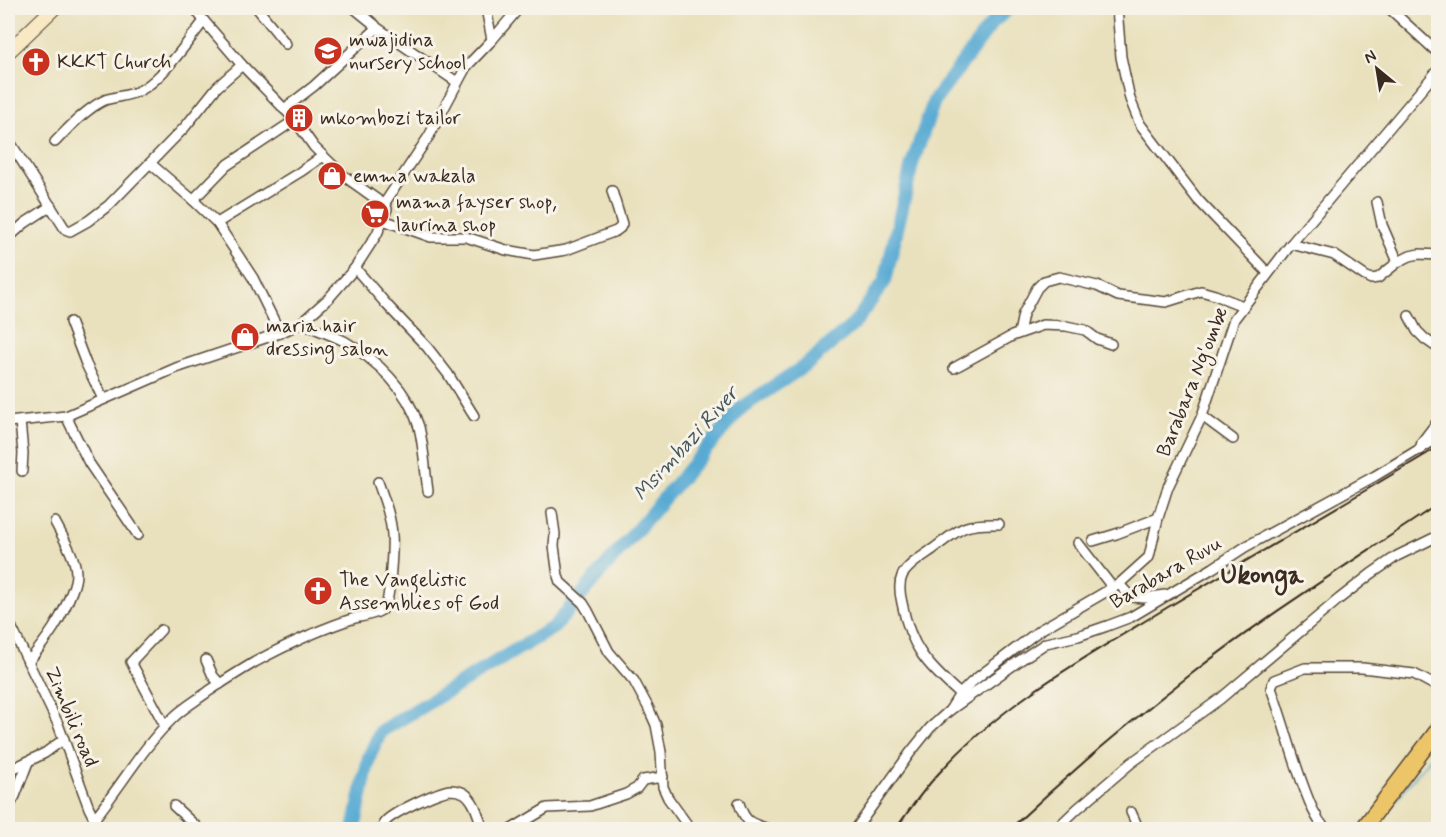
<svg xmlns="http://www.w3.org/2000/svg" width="1446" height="837" font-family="Mynerve,sans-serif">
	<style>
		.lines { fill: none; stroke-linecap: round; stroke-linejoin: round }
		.stream { stroke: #58aad3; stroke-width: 2 }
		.river { stroke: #58aad3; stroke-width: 14 }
		.street-casing { stroke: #554536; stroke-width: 12 }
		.secondary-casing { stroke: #554536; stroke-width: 16 }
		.primary-casing { stroke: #554536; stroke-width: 18 }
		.street { stroke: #fff; stroke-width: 9 }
		.secondary { stroke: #f8e8c3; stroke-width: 14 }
		.primary { stroke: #edc569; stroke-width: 15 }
		.rail { stroke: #3b2a1e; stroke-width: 2 }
		.labels { text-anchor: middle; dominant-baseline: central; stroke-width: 6; stroke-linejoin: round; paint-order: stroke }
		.poi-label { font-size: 20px; fill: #3b2a1e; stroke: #f7f3e8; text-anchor: start }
		.street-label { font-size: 20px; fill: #3b2a1e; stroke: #f7f3e8 }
		.water-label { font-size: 21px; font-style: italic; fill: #45575d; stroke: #f7f3e8 }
		.district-label { font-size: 26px; font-weight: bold; fill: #3b2a1e; stroke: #f7f3e8 }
	</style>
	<rect width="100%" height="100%" fill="#f7f3e8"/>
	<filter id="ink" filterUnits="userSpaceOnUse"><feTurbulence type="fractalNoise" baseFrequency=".0167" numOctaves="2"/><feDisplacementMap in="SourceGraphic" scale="12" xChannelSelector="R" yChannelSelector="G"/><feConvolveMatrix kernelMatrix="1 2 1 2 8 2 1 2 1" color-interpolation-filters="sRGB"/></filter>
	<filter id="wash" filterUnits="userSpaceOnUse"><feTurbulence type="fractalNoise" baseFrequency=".008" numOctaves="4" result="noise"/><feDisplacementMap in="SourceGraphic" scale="24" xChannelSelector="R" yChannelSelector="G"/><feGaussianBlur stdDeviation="1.35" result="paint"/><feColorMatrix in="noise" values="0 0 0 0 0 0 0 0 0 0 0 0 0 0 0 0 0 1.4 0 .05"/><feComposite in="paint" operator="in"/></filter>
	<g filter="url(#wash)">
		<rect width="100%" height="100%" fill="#e9e1bd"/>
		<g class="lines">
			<g class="stream">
				<path d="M1420,742L1438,715"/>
				<path d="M1374,830L1406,787L1434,754"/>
			</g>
			<path class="river" d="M354,830L369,757L381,731L554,627L742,407L806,365L854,324L885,281L912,164L934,101L993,22L1009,8"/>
		</g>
	</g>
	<g filter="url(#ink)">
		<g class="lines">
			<g class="street-casing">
				<g id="street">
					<path d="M257,8L286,44"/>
					<path d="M486,8L492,40"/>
					<path d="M1117,8L1121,57L1130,99L1140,124L1198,200L1268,273"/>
					<path d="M1389,8L1438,53"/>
					<path d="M376,27L457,82"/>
					<path d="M284,109L314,86L375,30L376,27L375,25L354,8"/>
					<path d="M8,139L65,229L70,231L88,221L109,205L185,127L217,87L242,65"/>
					<path d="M55,142C67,129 89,107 105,100C117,96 130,96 141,90C163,78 188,41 204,21"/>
					<path d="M151,164L193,200L217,223L253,278L280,333"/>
					<path d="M193,200L226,166L295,120"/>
					<path d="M1377,202L1382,225L1398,262"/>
					<path d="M384,204L429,136L466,67L492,40L519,8"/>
					<path d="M383,220L431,237H466L506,250L534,255L566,250L616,231L620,228L622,224L612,191"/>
					<path d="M217,223L300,172L323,156"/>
					<path d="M8,238L25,223L51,206"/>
					<path d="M1291,244L1334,255L1365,276L1371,279L1378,278L1398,262L1410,256L1419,254L1438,255"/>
					<path d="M355,268L387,305L427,347L448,374L474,416"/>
					<path d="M1409,316L1417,331L1425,339L1438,348"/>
					<path d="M70,322L86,364L103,399"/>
					<path d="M301,323C315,329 330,334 344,341C377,360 408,390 419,427C424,448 425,470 428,491"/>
					<path d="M1019,333L1023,314L1037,288L1044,281L1059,277L1097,286L1118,296L1166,302L1201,291L1215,295L1243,306"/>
					<path d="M954,368L1012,336L1043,325L1066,326L1085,330L1097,339L1111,344"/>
					<path d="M66,416L89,463L138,535"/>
					<path d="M1202,416L1233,439"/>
					<path d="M20,421L23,453L22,471"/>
					<path d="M8,422L66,416L176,368L280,333L301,323L329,298L355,268L377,234L387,209L386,206L344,176L314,147L295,120L242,65L204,21L195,8"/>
					<path d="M1420,450L1422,442L1438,421"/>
					<path d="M552,513L555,534L554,546L558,576L560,582L583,603L588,611L609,652L634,681L648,707L656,725L661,752L663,787L668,798L691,830"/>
					<path d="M1093,541L1116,534L1158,518"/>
					<path d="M1078,543L1113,588"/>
					<path d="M1119,584L1131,597L1144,598L1165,595"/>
					<path d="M8,620L58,724L89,808L100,830"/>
					<path d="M161,630L131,662L165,726"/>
					<path d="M206,660L213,676L220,684"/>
					<path d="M28,662C48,638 61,620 72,591C74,586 76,579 76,573C76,558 62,536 55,522"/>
					<path d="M960,694C928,666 910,647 902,603C900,595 898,585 902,576C907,565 923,556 933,549C961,528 963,523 999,524"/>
					<path d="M950,710L960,694L972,682L982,674L1040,630L1119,584L1149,557L1158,518L1168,487L1202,416L1234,319L1291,244L1438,70"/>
					<path d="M8,771L45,753L64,739"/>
					<path d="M739,803C746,825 751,822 770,830"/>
					<path d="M174,806L200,830"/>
					<path d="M8,808L15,796L28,762"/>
					<path d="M1131,812L1139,830"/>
					<path d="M94,819C121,786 142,748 173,718C183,708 197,700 209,691C224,681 240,671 255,662C288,644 320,629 355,618C364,616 378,614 385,607C390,600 393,545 392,535C391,517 384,499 378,482"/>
					<path d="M383,830L384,823C391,813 437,792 450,790C455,790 460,791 464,793C475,800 479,818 483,830"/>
					<path d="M510,830L547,808L590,806L626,794L637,788L643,780L663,777"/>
					<path d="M855,830L910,753L930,728L950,710L1016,663L1046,643L1078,636L1107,626L1131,617L1213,568L1245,547L1375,476L1438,438"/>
					<path d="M1055,830L1077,809L1131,763L1220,699L1339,599L1371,574L1397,556L1438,536"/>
					<path d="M1326,830C1314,816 1309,801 1303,785C1291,753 1283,720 1271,688L1274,680L1305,668H1362L1414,674L1438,687"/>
				</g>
			</g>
			<g class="secondary-casing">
				<path id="secondary" d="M8,52L54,8"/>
			</g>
			<g class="primary-casing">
				<path id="primary" d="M1362,830L1438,730"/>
			</g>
			<use href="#street" class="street"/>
			<use href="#secondary" class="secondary"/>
			<use href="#primary" class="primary"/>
			<g class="rail">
				<path d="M895,830C909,810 923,790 940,772C1003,702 1088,656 1168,607C1258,553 1349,501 1438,447"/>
				<path d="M1009,830C1067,775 1127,724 1190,675C1269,613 1355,560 1438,504"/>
			</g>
		</g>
	</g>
	<defs>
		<g id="school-disc" transform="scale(1.5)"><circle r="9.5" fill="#c8321e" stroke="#f7f3e8"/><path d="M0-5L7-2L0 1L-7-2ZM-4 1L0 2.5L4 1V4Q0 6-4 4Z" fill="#fff"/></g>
		<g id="church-disc" transform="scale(1.5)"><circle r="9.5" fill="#c8321e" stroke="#f7f3e8"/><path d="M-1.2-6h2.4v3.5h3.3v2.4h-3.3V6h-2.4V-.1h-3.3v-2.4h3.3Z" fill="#fff"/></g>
		<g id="building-disc" transform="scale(1.5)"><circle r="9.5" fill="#c8321e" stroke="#f7f3e8"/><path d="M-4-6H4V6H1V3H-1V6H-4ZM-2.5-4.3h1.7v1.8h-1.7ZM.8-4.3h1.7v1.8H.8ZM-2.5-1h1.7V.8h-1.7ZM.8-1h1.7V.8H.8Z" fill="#fff"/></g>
		<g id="shop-disc" transform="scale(1.5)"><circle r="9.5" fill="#c8321e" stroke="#f7f3e8"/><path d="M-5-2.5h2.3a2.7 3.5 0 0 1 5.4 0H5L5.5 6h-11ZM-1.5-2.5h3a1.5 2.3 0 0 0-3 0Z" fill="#fff"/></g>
		<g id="supermarket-disc" transform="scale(1.5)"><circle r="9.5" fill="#c8321e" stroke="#f7f3e8"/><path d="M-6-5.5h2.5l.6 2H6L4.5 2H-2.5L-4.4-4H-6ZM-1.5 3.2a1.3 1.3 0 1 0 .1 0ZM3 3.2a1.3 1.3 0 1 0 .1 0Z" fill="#fff"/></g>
	</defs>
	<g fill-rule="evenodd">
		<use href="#school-disc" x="328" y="51"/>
		<use href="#church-disc" x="36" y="62"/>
		<use href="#building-disc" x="299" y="118"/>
		<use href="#shop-disc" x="332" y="176"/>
		<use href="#supermarket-disc" x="375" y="214"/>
		<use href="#shop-disc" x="245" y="337"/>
		<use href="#church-disc" x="318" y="591"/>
	</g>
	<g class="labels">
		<g class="poi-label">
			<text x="349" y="40">mwajidina<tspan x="349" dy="23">nursery school</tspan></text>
			<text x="57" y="62">KKKT Church</text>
			<text x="320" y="118">mkombozi tailor</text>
			<text x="353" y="176">emma wakala</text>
			<text x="396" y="202">mama fayser shop,<tspan x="396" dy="23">laurina shop</tspan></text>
			<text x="266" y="326">maria hair<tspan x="266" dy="23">dressing salon</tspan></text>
			<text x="339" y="580">The Vangelistic<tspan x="339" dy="23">Assemblies of God</tspan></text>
		</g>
		<g class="street-label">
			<text transform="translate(1193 382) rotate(-68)">Barabara Ng'ombe</text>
			<text transform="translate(1166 573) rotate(-30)">Barabara Ruvu</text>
			<text transform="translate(71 717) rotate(67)">Zimbili road</text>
		</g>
		<g class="water-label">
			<text transform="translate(686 444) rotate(-48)">Msimbazi River</text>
		</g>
		<g class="district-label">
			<text x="1262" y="576">Ukonga</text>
		</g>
	</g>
	<rect width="1446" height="837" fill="none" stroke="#f7f3e8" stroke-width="30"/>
	<g transform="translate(1377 69) rotate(330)" stroke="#f7f3e8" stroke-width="4.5" paint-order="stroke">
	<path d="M0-4.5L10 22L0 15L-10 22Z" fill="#3b2a1e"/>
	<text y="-9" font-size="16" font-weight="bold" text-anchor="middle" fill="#3b2a1e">N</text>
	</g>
</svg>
